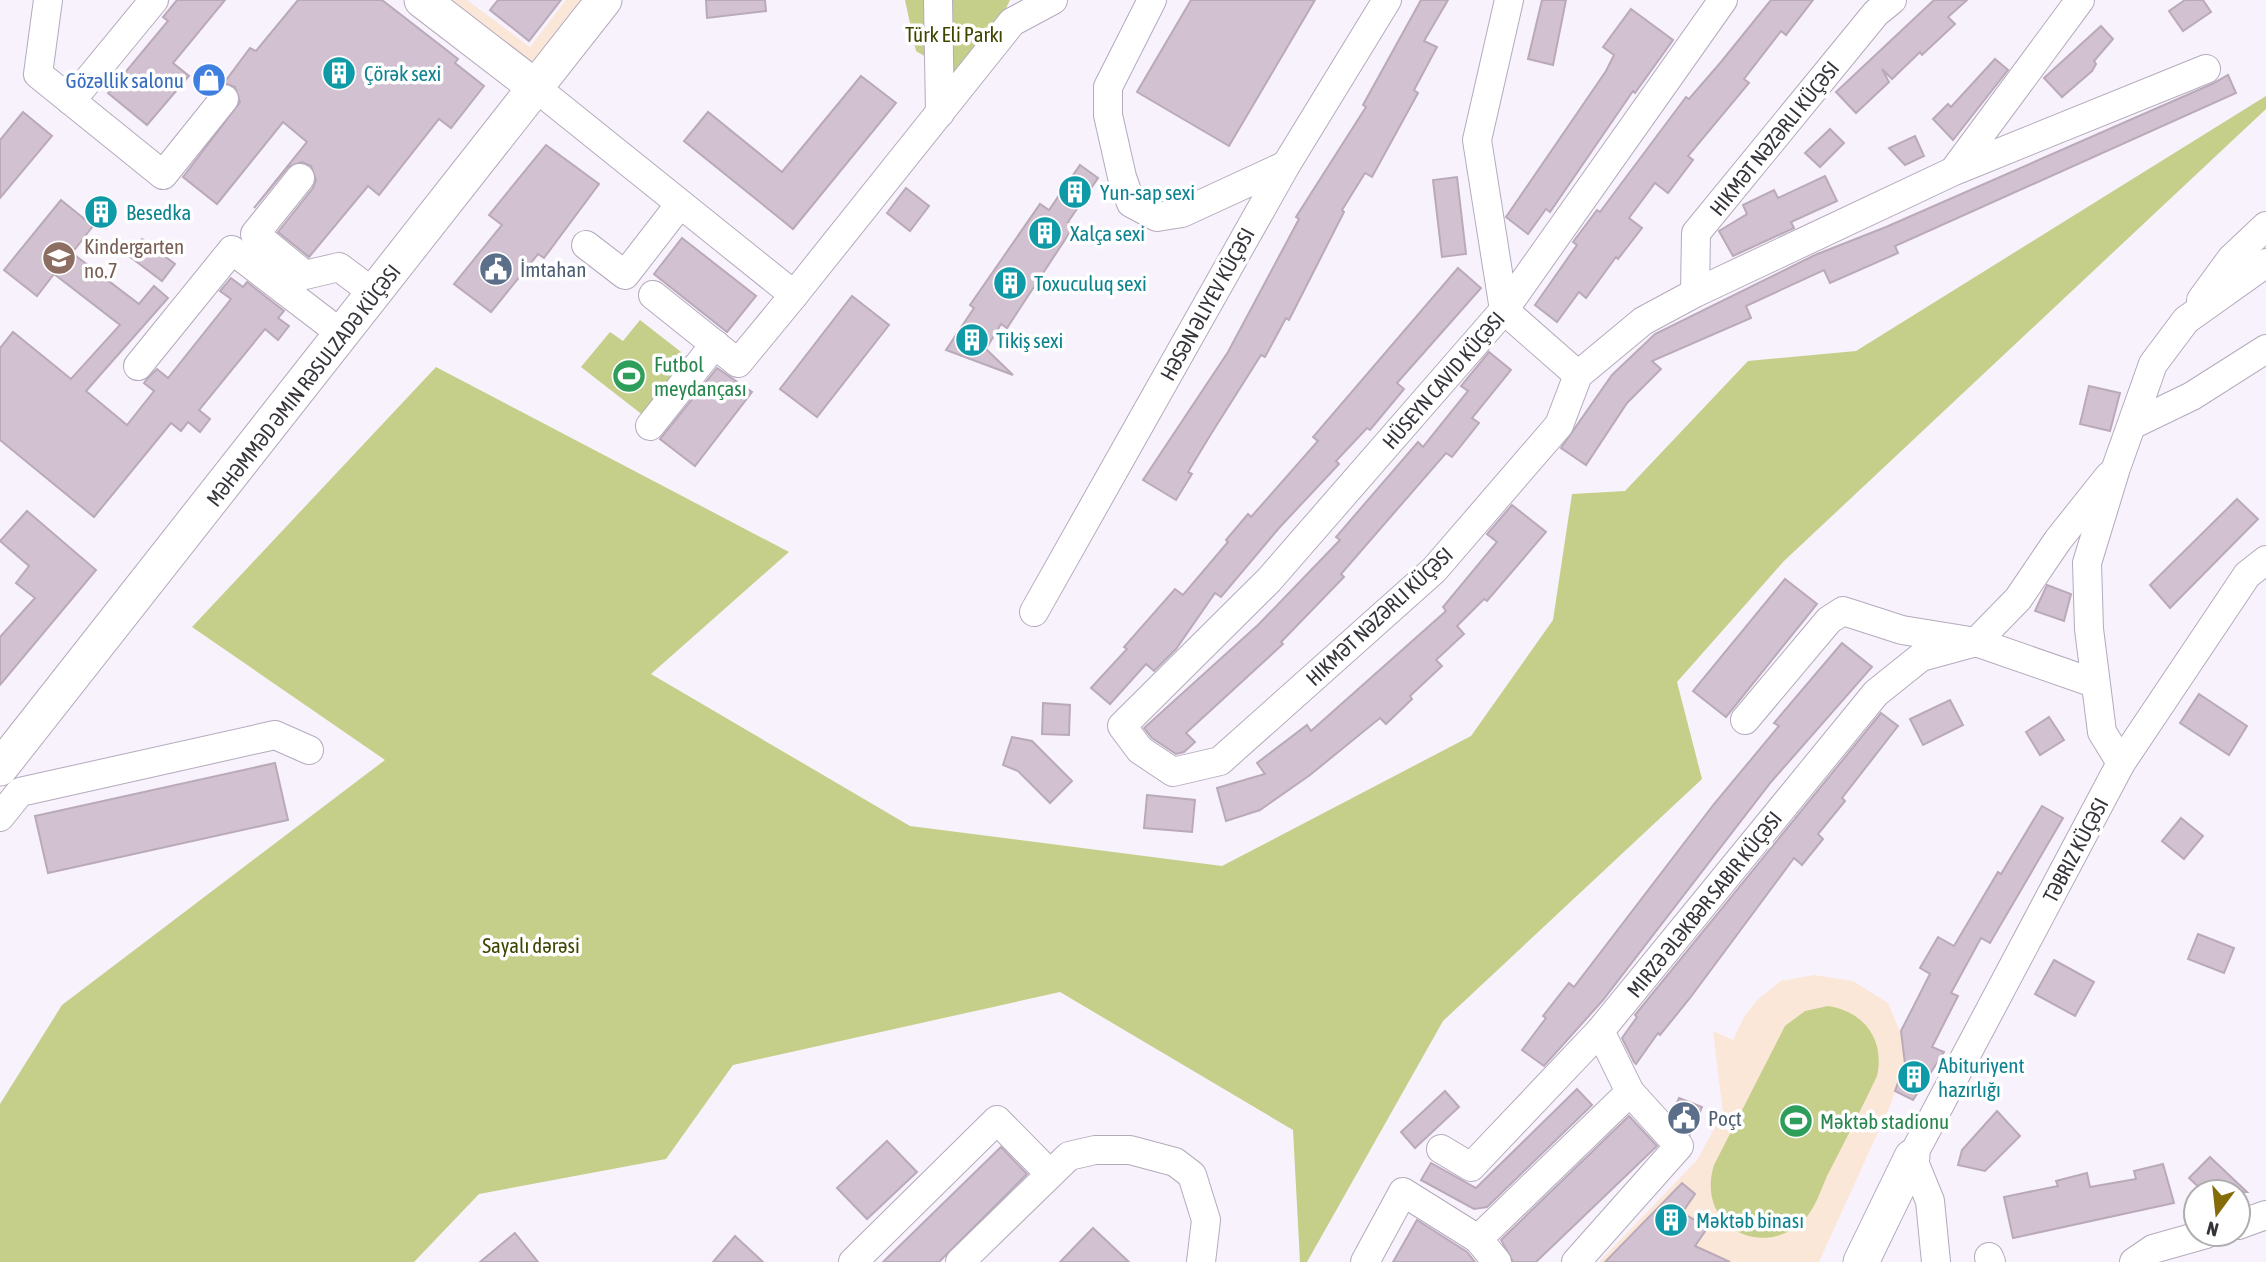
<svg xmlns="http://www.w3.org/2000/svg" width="2266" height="1262" font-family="'Asap Condensed',sans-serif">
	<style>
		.education { fill: #fbe7d8 }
		.green { fill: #c5cf89 }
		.building { fill: #d2c2d1; stroke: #baaab9; stroke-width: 2 }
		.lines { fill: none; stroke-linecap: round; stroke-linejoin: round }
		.minor-casing { stroke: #b4aabc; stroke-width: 30 }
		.major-casing { stroke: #b4aabc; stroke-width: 37 }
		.minor { stroke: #fff; stroke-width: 28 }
		.major { stroke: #fff; stroke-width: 35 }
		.labels { text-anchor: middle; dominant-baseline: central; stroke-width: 7; stroke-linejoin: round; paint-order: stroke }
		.park-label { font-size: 21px; fill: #3f4500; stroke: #fff }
		.culture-label { font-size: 21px; fill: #0d838f; stroke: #fff; text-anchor: start }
		.shop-label { font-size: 21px; fill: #366cbe; stroke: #fff; text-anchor: end }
		.street-label { font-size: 21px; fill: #37333a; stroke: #fff }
		.education-label { font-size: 21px; fill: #785e54; stroke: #fff; text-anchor: start }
		.service-label { font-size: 21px; fill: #4e5e75; stroke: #fff; text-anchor: start }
		.leisure-label { font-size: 21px; fill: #27864d; stroke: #fff; text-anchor: start }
	</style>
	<rect width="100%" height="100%" fill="#f8f2fd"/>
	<g class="education">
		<path d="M449,0H467L530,47L566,0H587L535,66Z"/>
		<path d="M1814,975L1853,981L1888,1003L1903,1039L1905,1064L1889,1108L1819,1262H1599L1697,1160L1723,1113L1713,1031L1733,1040L1744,1017L1758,999L1781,981Z"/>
	</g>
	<g class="green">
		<path d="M905,0H1010L991,40L954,74L916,51Z"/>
		<path d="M2266,96V109L1784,561L1677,682L1702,779L1443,1021L1307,1262H1300L1293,1130L1060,992L733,1065L666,1159L479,1194L414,1262H0V1104L62,1005L385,760L192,627L436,367L789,552L651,674L910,826L1222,866L1471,736L1553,620L1572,494L1625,491L1748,361L1856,351Z"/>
		<path d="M640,320L690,359L644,416L581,367L610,332L623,341Z"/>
		<path d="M1828,1006C1865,1012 1885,1040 1877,1076C1861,1110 1844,1143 1827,1176C1821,1190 1815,1208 1805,1219C1763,1262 1695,1226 1714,1165L1785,1026L1805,1011Z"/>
	</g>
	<g class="building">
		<path d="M177,0H225L173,63L189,76L147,125L108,93L168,21L163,17Z"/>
		<path d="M298,0H382L458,59L455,63L484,86L451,128L439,119L379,195L368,186L309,257L278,232L313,188L316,180L311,166L302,162L288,167L254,208L307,142L283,122L217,204L183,177L240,102L235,87L224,83L250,48L256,51Z"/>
		<path d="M498,0H561L529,41L490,10Z"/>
		<path d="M706,0H765L766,11L707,18Z"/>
		<path d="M1191,0H1315L1229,146L1137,92Z"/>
		<path d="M1421,0H1448L1424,41L1437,47L1414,90L1418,93L1372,177L1365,173L1342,210L1344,212L1289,320L1286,318L1265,357L1261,355L1211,434L1188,472L1192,474L1176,500L1143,480L1228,352L1299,219L1296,217L1366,107L1363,105Z"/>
		<path d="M1542,0H1566L1553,65L1528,59Z"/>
		<path d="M1771,0H1813L1786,35L1781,31L1744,79L1749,83L1688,156L1693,160L1668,193L1655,183L1629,218L1642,228L1618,259L1616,257L1586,298L1579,292L1557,322L1535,305L1577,245L1573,242L1597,210L1600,212L1686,97L1689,99L1721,62Z"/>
		<path d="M1934,0H1967L1948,17L1955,24L1922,55L1920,52L1892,79L1882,69L1889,82L1856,113L1836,92Z"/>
		<path d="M2185,0H2203L2211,12L2183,31L2169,11Z"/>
		<path d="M1631,9L1673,40L1635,93L1633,91L1550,212L1546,209L1528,234L1506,217L1606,71L1614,55L1603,47Z"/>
		<path d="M2101,26L2113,39L2094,61L2096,64L2092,71L2062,97L2044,78Z"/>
		<path d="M1995,59L2008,70L1953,140L1933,119L1948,104L1951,107Z"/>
		<path d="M2228,75L2236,93L1895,246L1898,253L1830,283L1824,270L1746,306L1751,318L1652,361L1661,369L1627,403L1586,465L1561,448L1612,375L1655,334L1815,255L1886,227L2212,84Z"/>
		<path d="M861,76L896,103L793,229L684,141L708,112L782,172Z"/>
		<path d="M23,112L52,136L0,198V140Z"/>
		<path d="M1830,129L1844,143L1820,167L1805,153Z"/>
		<path d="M1915,136L1924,156L1905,165L1889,148Z"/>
		<path d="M546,145L599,184L544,258L538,254L491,312L454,284L502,225L489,215Z"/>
		<path d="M1080,165L1098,178L1068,222L1074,226L1007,328L1001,324L986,349L1013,375L946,350L974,308L970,305L1040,204L1049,210Z"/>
		<path d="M1825,176L1837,201L1791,222L1794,228L1733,256L1719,231L1747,214L1743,205L1774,190L1778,198Z"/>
		<path d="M1457,177L1466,254L1442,257L1433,180Z"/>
		<path d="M906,188L929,206L910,231L887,213Z"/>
		<path d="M61,200L93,226L72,253L139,304L154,286L168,298L86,391L127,425L154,391L144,383L147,379L157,369L168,378L231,299L220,291L231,278L243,287L247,282L284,311L278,318L289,326L278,340L265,329L199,410L210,419L200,432L188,422L181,431L171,423L94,517L0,440V348L13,332L71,379L120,325L54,274L37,296L4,270Z"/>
		<path d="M100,200L113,210L101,225L88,215Z"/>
		<path d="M682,238L756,296L727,332L654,274Z"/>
		<path d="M142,239L175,264L162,281L129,256Z"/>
		<path d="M1458,268L1481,288L1397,383L1404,389L1370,430L1367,428L1336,461L1339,464L1279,528L1221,597L1215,593L1176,649L1154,671L1146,664L1110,704L1091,688L1127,649L1124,647L1175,589L1183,595L1228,542L1226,540L1248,514L1251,517L1318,441L1313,437Z"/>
		<path d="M852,296L889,325L817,417L780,389Z"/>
		<path d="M1489,352L1511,370L1472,418L1479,423L1452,457L1446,453L1341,574L1344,577L1281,642L1283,644L1186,733L1195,742L1184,752L1176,754L1152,738L1144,728L1259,624L1340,540L1336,537L1418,442L1423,447L1468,391L1461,386Z"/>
		<path d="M717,368L752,392L695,466L660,439Z"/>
		<path d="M2089,386L2120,393L2110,431L2080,424Z"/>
		<path d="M2237,499L2258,519L2170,608L2150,585Z"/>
		<path d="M1512,505L1546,532L1487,601L1484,599L1457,626L1464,634L1436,660L1442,666L1410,696L1412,699L1386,724L1380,718L1310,775L1260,810L1226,821L1217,788L1265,774L1257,763L1307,725L1311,731L1446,611L1443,607L1497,542L1487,534Z"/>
		<path d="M27,511L96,570L0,685V637L35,598L16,583L29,566L0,541Z"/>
		<path d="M1785,579L1817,604L1726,717L1693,691Z"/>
		<path d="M2047,585L2071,594L2064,621L2035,611Z"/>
		<path d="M1842,643L1872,667L1771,782L1603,1000L1544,1066L1522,1050L1546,1018L1543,1016L1569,983L1574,987L1714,804L1779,726L1774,723Z"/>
		<path d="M2199,694L2247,726L2229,755L2180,723Z"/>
		<path d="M1950,700L1963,725L1923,745L1910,719Z"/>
		<path d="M1043,703L1070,705L1069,735L1042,734Z"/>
		<path d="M1881,713L1898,726L1842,798L1845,801L1818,834L1823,839L1802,865L1794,858L1690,998L1660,1035L1658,1033L1636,1064L1634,1062L1622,1038L1637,1017L1635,1015Z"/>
		<path d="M2049,717L2064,740L2040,755L2026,732Z"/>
		<path d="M1012,737L1032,741L1072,781L1050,803L1018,771L1003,765Z"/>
		<path d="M275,763L288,820L48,873L35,816Z"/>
		<path d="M1147,795L1195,800L1192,832L1144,828Z"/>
		<path d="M2042,806L2063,818L1990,943L1981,938L1951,993L1958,996L1932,1047L1944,1052L1913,1100L1895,1091L1905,1064L1901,1031L1930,974L1920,968L1938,937L1954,946L1998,872L2001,874Z"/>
		<path d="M2181,818L2203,836L2184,859L2162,841Z"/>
		<path d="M2198,934L2234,948L2224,973L2188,959Z"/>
		<path d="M2054,960L2094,982L2075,1016L2035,994Z"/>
		<path d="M1577,1089L1592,1105L1487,1207L1474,1209L1421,1180L1431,1163L1476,1188Z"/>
		<path d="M1445,1091L1459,1107L1415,1148L1401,1132Z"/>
		<path d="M1679,1098L1702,1107L1690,1134L1672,1114Z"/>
		<path d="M1997,1111L2020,1136L1985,1171L1958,1165L1962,1150Z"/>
		<path d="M1629,1116L1657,1146L1536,1262H1513L1501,1240Z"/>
		<path d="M887,1141L917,1172L867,1219L837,1188Z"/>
		<path d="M1001,1147L1027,1174L939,1262H883Z"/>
		<path d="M2210,1157L2247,1192H2204L2189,1178Z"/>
		<path d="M2163,1164L2174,1203L2013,1238L2004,1197L2058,1186L2056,1181L2087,1173L2090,1187L2136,1179L2134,1171Z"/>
		<path d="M1682,1183L1695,1194L1682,1213L1708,1227L1695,1246L1730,1262H1605Z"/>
		<path d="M1417,1220L1467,1252L1475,1262H1393Z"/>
		<path d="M1093,1228L1129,1262H1060Z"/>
		<path d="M515,1233L538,1262H480Z"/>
		<path d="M735,1236L763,1262H713Z"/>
	</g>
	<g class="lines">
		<g class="minor-casing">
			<g id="minor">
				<path d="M48,0L38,74L163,175L224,99"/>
				<path d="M938,0L940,113"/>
				<path d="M1152,0L1108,87V115L1122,177L1131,203L1157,217L1182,213L1286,165"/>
				<path d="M1509,0L1477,140L1504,310L1578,375"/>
				<path d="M1723,0L1504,310L1269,580L1122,726L1140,750L1173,772L1220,761L1434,570L1559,425L1578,375L1643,321L1695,293L1954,171L2206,69"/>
				<path d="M535,87L794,295L1012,22L1053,0"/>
				<path d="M71,101L154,0"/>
				<path d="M1955,169L2080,0"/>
				<path d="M300,178L255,234L305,275L339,267L375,294"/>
				<path d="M586,245L625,275L680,204"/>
				<path d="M1695,293L1696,233L1876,13L1892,0"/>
				<path d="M653,295L738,363L794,295"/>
				<path d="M2201,300L2231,259L2266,226"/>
				<path d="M138,366L232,250L343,335"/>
				<path d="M2134,424L2192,396L2266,349"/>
				<path d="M650,426L715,344"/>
				<path d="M1034,612L1286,165L1387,0"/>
				<path d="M1976,642L2018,599L2058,540L2109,476"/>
				<path d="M1745,720L1829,620L1843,611L1902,630L1976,642L2094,683"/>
				<path d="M2121,763L2102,732L2089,629L2087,563L2116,468L2153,364L2186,320L2266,263"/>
				<path d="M0,817L20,792L275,735L309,750"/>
				<path d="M1441,1149L1471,1167L1600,1031L1876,693L1921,657L1976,642"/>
				<path d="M2238,1225L2266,1215"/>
				<path d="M1478,1239L1630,1092"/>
				<path d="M1989,1257L1991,1262"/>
				<path d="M853,1262L997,1120L1050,1174"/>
				<path d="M960,1262L1069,1156L1095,1150H1130L1175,1162L1192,1175L1206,1220L1201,1262"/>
				<path d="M1365,1262L1403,1192L1478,1239L1497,1262"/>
				<path d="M1576,1262L1679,1146L1630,1092L1600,1031"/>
				<path d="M1936,1262L1930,1201L1912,1157L2121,763L2247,575L2266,560"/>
				<path d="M2134,1262L2153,1249L2206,1234"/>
			</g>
		</g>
		<g class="major-casing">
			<g id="major">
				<path d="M422,0L535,87"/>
				<path d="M0,768L604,0"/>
				<path d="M1861,1262L1912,1157"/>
			</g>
		</g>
		<use href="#minor" class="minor"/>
		<use href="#major" class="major"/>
	</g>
	<defs>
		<g id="building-disc" transform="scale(1.75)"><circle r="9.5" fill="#0f9aa8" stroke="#fff"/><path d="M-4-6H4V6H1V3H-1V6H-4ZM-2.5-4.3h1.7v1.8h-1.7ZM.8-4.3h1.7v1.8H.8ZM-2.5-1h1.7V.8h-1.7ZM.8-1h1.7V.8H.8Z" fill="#fff"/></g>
		<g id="shop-disc" transform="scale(1.75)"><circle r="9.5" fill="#3f7fe0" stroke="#fff"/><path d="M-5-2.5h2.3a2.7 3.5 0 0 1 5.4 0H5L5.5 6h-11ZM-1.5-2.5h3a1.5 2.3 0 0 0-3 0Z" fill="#fff"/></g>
		<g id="school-disc" transform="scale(1.75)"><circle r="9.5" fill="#8d6e63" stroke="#fff"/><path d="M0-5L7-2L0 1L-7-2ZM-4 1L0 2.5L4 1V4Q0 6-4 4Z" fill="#fff"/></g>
		<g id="civic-disc" transform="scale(1.75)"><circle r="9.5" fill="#5c6f8a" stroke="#fff"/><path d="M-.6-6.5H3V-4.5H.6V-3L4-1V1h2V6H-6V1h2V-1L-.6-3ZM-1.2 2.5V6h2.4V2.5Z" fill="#fff"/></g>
		<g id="stadium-disc" transform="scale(1.75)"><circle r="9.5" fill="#2e9e5b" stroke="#fff"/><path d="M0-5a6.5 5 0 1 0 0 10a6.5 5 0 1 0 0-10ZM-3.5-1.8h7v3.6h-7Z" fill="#fff"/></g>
	</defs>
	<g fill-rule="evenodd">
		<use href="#building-disc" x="339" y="73"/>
		<use href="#shop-disc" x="209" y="80"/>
		<use href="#building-disc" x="1075" y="192"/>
		<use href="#building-disc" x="101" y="212"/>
		<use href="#building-disc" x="1045" y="233"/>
		<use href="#school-disc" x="59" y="258"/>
		<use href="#civic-disc" x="496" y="269"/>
		<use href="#building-disc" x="1010" y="283"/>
		<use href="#building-disc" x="972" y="340"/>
		<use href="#stadium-disc" x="629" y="376"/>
		<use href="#building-disc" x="1914" y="1077"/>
		<use href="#civic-disc" x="1684" y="1118"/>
		<use href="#stadium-disc" x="1796" y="1121"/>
		<use href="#building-disc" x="1671" y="1220"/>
	</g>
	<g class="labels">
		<g class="park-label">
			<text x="954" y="34">Türk Eli Parkı</text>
			<text x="531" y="945">Sayalı dərəsi</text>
		</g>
		<g class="culture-label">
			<text x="364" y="73">Çörək sexi</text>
			<text x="1100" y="192">Yun-sap sexi</text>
			<text x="126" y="212">Besedka</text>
			<text x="1070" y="233">Xalça sexi</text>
			<text x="1034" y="283">Toxuculuq sexi</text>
			<text x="996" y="340">Tikiş sexi</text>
			<text x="1938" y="1065">Abituriyent<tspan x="1938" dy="24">hazırlığı</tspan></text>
			<text x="1696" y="1220">Məktəb binası</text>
		</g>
		<g class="shop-label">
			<text x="184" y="80">Gözəllik salonu</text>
		</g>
		<g class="street-label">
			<text transform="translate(1774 138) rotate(-51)">HIKMƏT NƏZƏRLI KÜÇƏSI</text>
			<text transform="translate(1207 304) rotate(-61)">HƏSƏN ƏLIYEV KÜÇƏSI</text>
			<text transform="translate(1443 380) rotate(-49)">HÜSEYN CAVID KÜÇƏSI</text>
			<text transform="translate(303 385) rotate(-52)">MƏHƏMMƏD ƏMIN RƏSULZADƏ KÜÇƏSI</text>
			<text transform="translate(1379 616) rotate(-43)">HIKMƏT NƏZƏRLI KÜÇƏSI</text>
			<text transform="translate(2075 850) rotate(-62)">TƏBRIZ KÜÇƏSI</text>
			<text transform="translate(1704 904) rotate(-51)">MIRZƏ ƏLƏKBƏR SABIR KÜÇƏSI</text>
		</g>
		<g class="education-label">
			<text x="84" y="246">Kindergarten<tspan x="84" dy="24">no.7</tspan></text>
		</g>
		<g class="service-label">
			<text x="520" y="269">İmtahan</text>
			<text x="1708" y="1118">Poçt</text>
		</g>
		<g class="leisure-label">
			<text x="654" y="364">Futbol<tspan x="654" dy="24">meydançası</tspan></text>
			<text x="1820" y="1121">Məktəb stadionu</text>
		</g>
	</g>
	<g transform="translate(2217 1213) rotate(195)"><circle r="33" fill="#ffffff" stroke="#afadb0" stroke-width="2"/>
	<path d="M0-5L12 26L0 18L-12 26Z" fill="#846c09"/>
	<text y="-10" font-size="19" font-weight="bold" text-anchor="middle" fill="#37333a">N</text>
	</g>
</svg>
